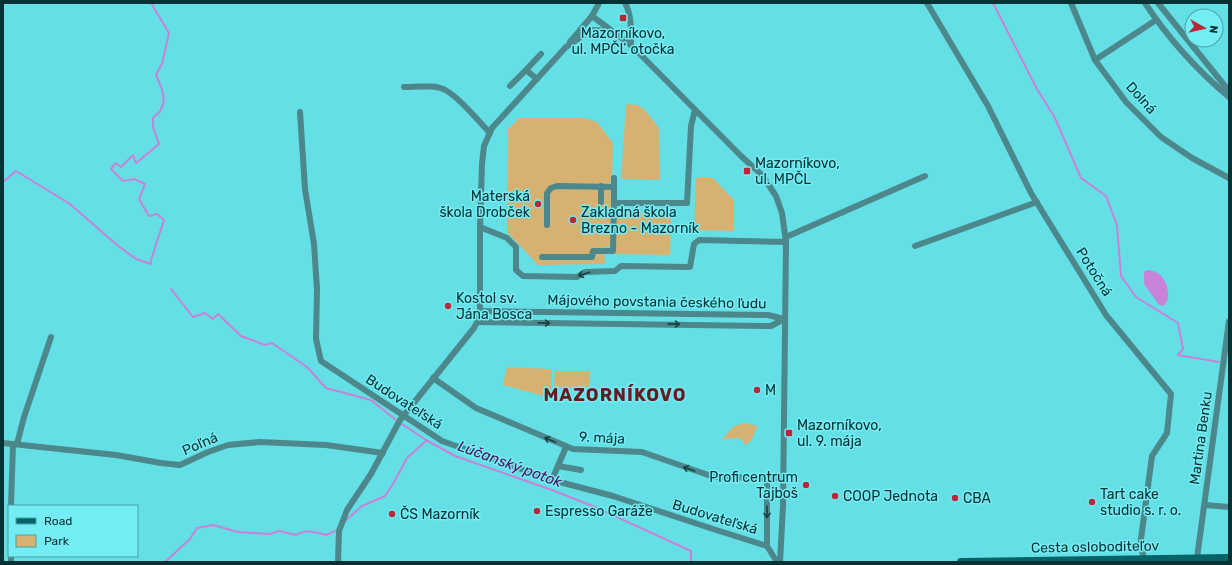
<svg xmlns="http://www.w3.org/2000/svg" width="1232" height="565" font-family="Rubik,sans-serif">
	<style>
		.green { fill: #d5b172 }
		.water { fill: #c882d7 }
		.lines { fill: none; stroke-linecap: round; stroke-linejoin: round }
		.stream { stroke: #c882d7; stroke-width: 2 }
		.minor { stroke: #4b878b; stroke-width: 6 }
		.secondary { stroke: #056468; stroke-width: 8 }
		.oneway { stroke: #154245 }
		.poi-dot { fill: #b92839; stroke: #74ecf3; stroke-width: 1.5 }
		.labels { text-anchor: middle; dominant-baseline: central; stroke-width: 3; stroke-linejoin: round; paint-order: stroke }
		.poi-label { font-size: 14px; fill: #083133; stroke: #74ecf3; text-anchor: start }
		.street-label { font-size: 14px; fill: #083133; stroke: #74ecf3 }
		.water-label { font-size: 15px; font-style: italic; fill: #52115e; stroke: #74ecf3 }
		.district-label { font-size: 18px; font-weight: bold; letter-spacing: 1px; fill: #641e23; stroke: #74ecf3 }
	</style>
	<rect width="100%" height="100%" fill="#65dfe6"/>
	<g class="green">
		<path d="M626,104L638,105L646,111L659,128L660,180L621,179Z"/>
		<path d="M519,118H584L597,122L613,143L612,178L611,182L608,185L612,193L611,245L608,247H604L605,264L538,265L507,232L508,129Z"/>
		<path d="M698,177H710L714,179L734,200V231L694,230L696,179Z"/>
		<path d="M616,213H671L670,255L615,254Z"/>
		<path d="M507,367L552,369L551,398L503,385Z"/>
		<path d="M555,371H590L589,387H554Z"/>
		<path d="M745,423L758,426C752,435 755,440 745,445L743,441L739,438L722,439L734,426Z"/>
	</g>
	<path class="water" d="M1147,270C1163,271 1169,285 1168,299L1164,306L1159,305L1144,284V272Z"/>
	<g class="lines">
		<g class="stream">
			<path d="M993,3L1037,89L1055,118L1081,178L1106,196L1117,225L1121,276L1136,297L1178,323L1183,349L1178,355L1219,362"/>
			<path d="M3,182L16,171L70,204L117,245L136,259L151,264V260L164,220L157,214L149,216L139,199L145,184L134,179L123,181L111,169L116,163L121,167L133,155L136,163L159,144L153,127V118C155,116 159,113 160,111C168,100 161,86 156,75L162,64L169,33L151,3"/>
			<path d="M171,289L193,317L205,313L213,319L218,314L241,336L265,345L272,343L307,367L326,388L371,400L396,420L426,440L455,456L552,490L595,507L691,551V562"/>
			<path d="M345,521L362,506L385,496L393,484L407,458L426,441"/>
			<path d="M165,562L190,539L197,528L213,525L238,532L270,534L279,531L296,535C306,529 315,532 326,535L335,531"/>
		</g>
		<g class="minor">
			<path d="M625,3C632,15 631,32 631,45"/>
			<path d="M927,3L988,106L1031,193L1106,315L1171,394L1167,433L1152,456L1141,539V546L1144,559"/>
			<path d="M1071,3L1095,60L1126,102L1161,137L1192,158L1229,178"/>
			<path d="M1145,3C1168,38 1197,70 1229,97"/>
			<path d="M1158,3L1229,91"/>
			<path d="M592,16L631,45L741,156L762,175L776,196L782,213L786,242L783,506L780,562"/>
			<path d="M570,42L592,16L599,3"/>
			<path d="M1095,60L1156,20"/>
			<path d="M537,79L526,70L541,54"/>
			<path d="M510,86L526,70"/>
			<path d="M404,87C417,87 436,84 447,91C462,100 478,121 490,133"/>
			<path d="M300,112L305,189L314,244L317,289L316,339L321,361L442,441L552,480L613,496L713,529L767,546L777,562"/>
			<path d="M614,178V203"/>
			<path d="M601,202V186"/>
			<path d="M547,225V193L551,188L557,186L614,187"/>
			<path d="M480,227L507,238L516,247V270L523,276L577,277L585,272L615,271L621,266L690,267L694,244L699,240L786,242"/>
			<path d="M786,237L925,176"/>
			<path d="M915,246L1037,202"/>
			<path d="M542,257H592L593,251H613L614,203H687L691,126L695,110"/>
			<path d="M480,311L768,315L784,319"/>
			<path d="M477,322L771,326L784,319"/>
			<path d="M433,378L476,408L573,449L642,452L714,477L782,478"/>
			<path d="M3,443L116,455L161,463L180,465L208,452L228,445L260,442L326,445L383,453"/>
			<path d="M17,444L24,417L51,337"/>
			<path d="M558,466L581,470"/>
			<path d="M767,479V546"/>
			<path d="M552,480L566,447"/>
			<path d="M1205,505L1229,507"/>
			<path d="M11,506L13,444"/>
			<path d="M1197,558L1229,321"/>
			<path d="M11,562V556"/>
			<path d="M338,562L339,531L347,510L371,474L400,420L474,328L477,322L480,311V227L482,164L484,146L492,128L566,47L591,30L611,31"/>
		</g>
		<path class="secondary" d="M961,562L1229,558"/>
	</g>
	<defs><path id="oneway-shaft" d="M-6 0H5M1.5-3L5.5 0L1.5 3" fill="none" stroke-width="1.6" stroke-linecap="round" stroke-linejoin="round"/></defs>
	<g class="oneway">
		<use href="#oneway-shaft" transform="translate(584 274) rotate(162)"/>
		<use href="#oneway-shaft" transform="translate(544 323) rotate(1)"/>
		<use href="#oneway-shaft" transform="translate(674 324) rotate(1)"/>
		<use href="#oneway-shaft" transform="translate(550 440) rotate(-157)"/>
		<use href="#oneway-shaft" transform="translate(689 469) rotate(-161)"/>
		<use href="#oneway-shaft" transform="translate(767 512) rotate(90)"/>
	</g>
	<g class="poi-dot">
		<rect x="619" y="14" width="8" height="8" rx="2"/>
		<rect x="743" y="167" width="8" height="8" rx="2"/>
		<circle cx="538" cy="204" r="4"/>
		<circle cx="573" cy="220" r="4"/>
		<circle cx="448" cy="306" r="4"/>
		<circle cx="757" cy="390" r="4"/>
		<rect x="785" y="429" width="8" height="8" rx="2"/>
		<circle cx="806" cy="485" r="4"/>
		<circle cx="835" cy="496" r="4"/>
		<circle cx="955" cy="498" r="4"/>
		<circle cx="1092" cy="502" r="4"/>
		<circle cx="537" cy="511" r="4"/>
		<circle cx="392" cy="514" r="4"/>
	</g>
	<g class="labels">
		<g class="poi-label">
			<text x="623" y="33" text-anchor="middle">Mazorníkovo,<tspan x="623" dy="16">ul. MPČĽ otočka</tspan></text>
			<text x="755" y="163">Mazorníkovo,<tspan x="755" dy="16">ul. MPČL</tspan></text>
			<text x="530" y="196" text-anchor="end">Materská<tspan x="530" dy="16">škola Drobček</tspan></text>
			<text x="581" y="212">Zakladná škola<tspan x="581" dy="16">Brezno - Mazorník</tspan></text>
			<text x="456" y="298">Kostol sv.<tspan x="456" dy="16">Jána Bosca</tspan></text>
			<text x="765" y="390">M</text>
			<text x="797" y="425">Mazorníkovo,<tspan x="797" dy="16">ul. 9. mája</tspan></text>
			<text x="798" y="477" text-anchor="end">Profi centrum<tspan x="798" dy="16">Tajboš</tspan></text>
			<text x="1100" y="494">Tart cake<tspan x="1100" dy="16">studio s. r. o.</tspan></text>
			<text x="843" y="496">COOP Jednota</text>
			<text x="963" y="498">CBA</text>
			<text x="545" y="511">Espresso Garáže</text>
			<text x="400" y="514">ČS Mazorník</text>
		</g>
		<g class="street-label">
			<text transform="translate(1141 98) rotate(48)">Dolná</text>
			<text transform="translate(1094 272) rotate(58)">Potočná</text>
			<text transform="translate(657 302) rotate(1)">Májového povstania českého ľudu</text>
			<text transform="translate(404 402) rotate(33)">Budovateľská</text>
			<text transform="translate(602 438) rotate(3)">9. mája</text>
			<text transform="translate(1201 438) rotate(-82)">Martina Benku</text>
			<text transform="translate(200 444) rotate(-23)">Poľná</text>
			<text transform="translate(715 517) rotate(17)">Budovateľská</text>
			<text transform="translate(1095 547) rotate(-1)">Cesta osloboditeľov</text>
		</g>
		<g class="water-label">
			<text transform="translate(510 464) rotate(20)">Lúčanský potok</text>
		</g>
		<g class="district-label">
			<text x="615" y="395">MAZORNÍKOVO</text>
		</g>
	</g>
	<rect width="1232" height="565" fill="none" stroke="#083133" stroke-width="8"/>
	<rect x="8" y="505" width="130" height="52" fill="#74ecf3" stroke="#49a1a6"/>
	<rect x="16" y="518" width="20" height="6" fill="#056468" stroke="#49a1a6"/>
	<text x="44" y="525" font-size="12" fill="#083133">Road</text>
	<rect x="16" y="535" width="20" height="12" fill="#d5b172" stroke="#49a1a6"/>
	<text x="44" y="545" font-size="12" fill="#083133">Park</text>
	<g transform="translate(1204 28) rotate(98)"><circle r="19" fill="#74ecf3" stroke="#49a1a6"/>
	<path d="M0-3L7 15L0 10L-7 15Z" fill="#b92839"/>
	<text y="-6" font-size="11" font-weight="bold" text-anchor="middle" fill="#083133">N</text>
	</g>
</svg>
